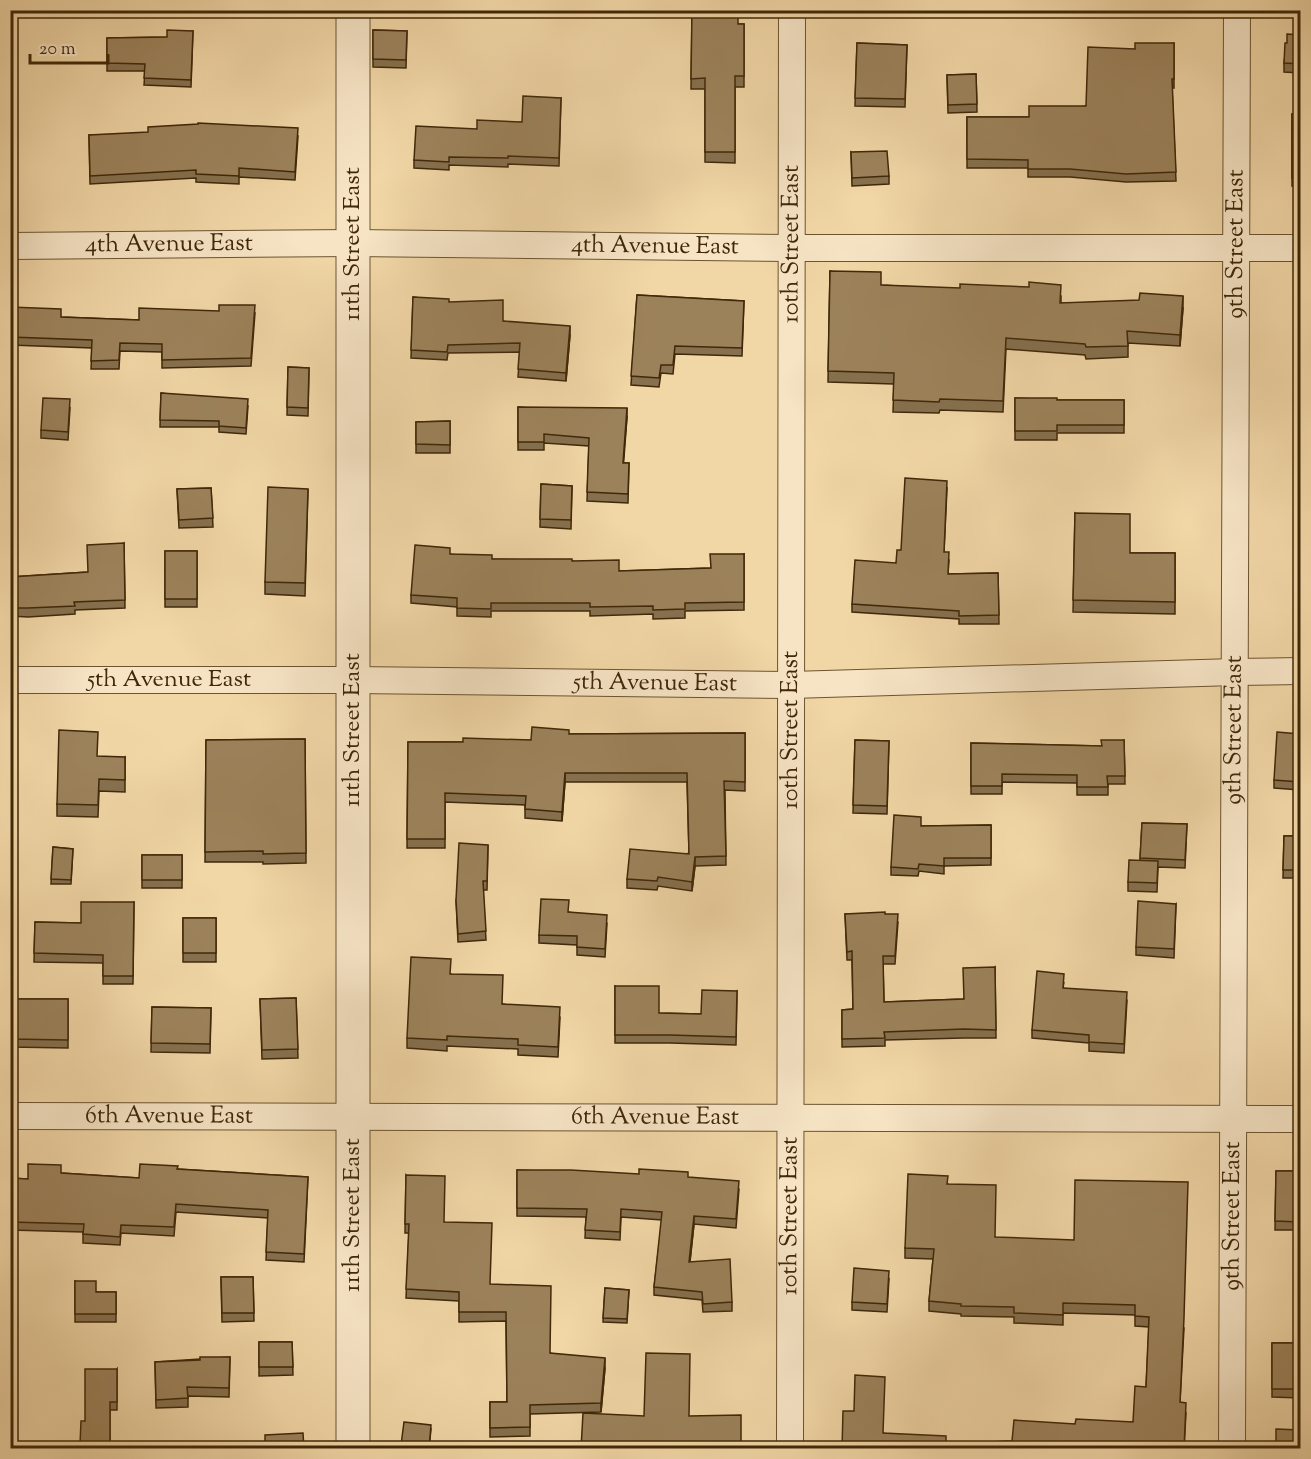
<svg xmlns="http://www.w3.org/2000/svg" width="1311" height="1459" font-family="'Sorts Mill Goudy',serif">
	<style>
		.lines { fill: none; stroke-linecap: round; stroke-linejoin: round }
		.minor-casing { stroke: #6c5430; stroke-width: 28 }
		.tertiary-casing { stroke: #6c5430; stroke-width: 35 }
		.minor { stroke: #f6e4c5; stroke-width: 26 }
		.tertiary { stroke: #f6e4c5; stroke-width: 33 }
		.wall { fill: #86704e; stroke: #402809; stroke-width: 1.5 }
		.shaded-wall { fill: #6d5b40; stroke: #402809; stroke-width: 1.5 }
		.building { fill: #9c825b; stroke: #402809; stroke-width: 1.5 }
		.labels { text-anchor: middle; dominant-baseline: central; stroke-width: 5; stroke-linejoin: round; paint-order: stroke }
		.street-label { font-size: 24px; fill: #402809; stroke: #f6e4c5 }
	</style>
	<rect width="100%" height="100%" fill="#f1d6a6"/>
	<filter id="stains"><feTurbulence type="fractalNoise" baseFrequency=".00333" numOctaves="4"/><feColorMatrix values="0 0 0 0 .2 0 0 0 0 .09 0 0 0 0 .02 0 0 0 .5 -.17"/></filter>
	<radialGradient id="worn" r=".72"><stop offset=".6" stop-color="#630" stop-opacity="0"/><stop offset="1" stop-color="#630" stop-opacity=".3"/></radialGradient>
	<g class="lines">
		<g class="minor-casing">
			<g id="minor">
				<path id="s1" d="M10,246L353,243L791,248H1300"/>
				<path id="s2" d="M10,680H353L791,685L1235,672L1300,671"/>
				<path id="s3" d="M10,1116L1300,1119"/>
				<path id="s4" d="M790,1448L792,10"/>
				<path id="s5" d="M1232,1448L1237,10"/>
			</g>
		</g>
		<g class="tertiary-casing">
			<path id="tertiary" d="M353,1448V10"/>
		</g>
		<use href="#minor" class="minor"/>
		<use href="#tertiary" class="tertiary"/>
	</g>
	<g class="wall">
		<path d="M692,10L738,24H744V87H735V163L705,162V89H691Z"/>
		<path d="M1165,10H1190L1189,15L1165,13Z"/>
		<path d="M373,30L407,31L406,68L373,67Z"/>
		<path d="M193,31L191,87L144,85L145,71H107V38L167,37Z"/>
		<path d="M1300,35V73L1284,72V63L1287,43Z"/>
		<path d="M857,43L907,45L905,107L855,106Z"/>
		<path d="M1174,43V88H1172L1176,181L1126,182L1070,177H1028V168H967V117H1029L1086,106L1135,49Z"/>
		<path d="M976,74L977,112L948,113L947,75Z"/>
		<path d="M561,98L559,166L508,164V167L449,165V170L414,168V160L477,129L522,122Z"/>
		<path d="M1292,114L1300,115V186H1292Z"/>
		<path d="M89,135L298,136L295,180L239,177V184L196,182V178L90,184Z"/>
		<path d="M851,152L889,176V184L852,186Z"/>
		<path d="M830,271L881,285L1061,296V303L1183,308L1180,346L1128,343V357L1086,359L1085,355L1006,349L1003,412L940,410L939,413L893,412L894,384L828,382Z"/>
		<path d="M637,295L744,301L742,356L675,354L673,374L661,373L659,387L631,385Z"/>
		<path d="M413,297L449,302L503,321L570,335L566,381L518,377L520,352L448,353L447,360L411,358Z"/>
		<path d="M10,307L61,317L139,320L255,313L251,366L162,368V352L120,351L119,369H91L92,348L10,345Z"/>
		<path d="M288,367L309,368L308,416L287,415Z"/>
		<path d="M161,393L248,406L246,434L219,432V427H160Z"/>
		<path d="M1015,398L1057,400H1124V433H1057V440H1015Z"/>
		<path d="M518,407L627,417L623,463H629L628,503L587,501L589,446L544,443V450H518Z"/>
		<path d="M70,408L68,440L41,438V430Z"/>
		<path d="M450,421V453H416V422Z"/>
		<path d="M541,484L572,486L571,529L540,527Z"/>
		<path d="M211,488L213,527L179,528L177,489Z"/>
		<path d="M308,489L305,596L265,594V582Z"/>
		<path d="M947,489L944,552L949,560L948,574L998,573L999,624H959V619L852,612V604L896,563L901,550Z"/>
		<path d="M1075,513L1130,553H1175V614L1073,612Z"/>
		<path d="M124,543L125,608L75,610V614L28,617L10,616V577L88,572Z"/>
		<rect x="165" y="551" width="32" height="56"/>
		<path d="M450,554L492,559L572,561L619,571L711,568L744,554V610L685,611V618L653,619V614L590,616V611H491V617L457,616V607L411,603V595Z"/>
		<path d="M745,733V791L725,790L726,865L695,866L692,891L658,886L657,890L627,888V879L689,853L687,782H565L562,821L525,818V805L445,802V848H407L408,742H463L531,740L569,734Z"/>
		<path d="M1300,734V790L1274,788V780Z"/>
		<path d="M10,736L17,744L15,793H10Z"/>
		<path d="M305,739L306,863L263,864V862H205L206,740Z"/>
		<path d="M855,740L889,741L887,814L853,813Z"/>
		<path d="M1124,740L1125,784H1108V795H1077V783L1002,782V794H971V743L1102,746Z"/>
		<path d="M125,757V792L99,791L98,817L57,816V804Z"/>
		<path d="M1142,823L1187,824L1185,868L1158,867L1157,892L1128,891V882L1140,860Z"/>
		<path d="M991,825V865L944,866V874L919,871L918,876L891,875V867L921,826Z"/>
		<path d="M1284,836H1300V878H1283Z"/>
		<path d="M488,845L487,890H483L486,940L458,942L456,900Z"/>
		<path d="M53,847L73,849L71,884H51Z"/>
		<rect x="142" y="855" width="40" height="33"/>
		<path d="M134,902L133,984H103V963L34,962L35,922L81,923Z"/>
		<path d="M1176,904L1174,958L1136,955V947Z"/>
		<path d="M569,912L607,923L605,957L577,955V945L539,943V935Z"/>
		<path d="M845,914H885L898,922L895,964H883L884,1002L963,999L995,967L996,1038H964L885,1040V1046L842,1047V1010L853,1009L852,960H847Z"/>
		<rect x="183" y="918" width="33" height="44"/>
		<path d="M451,974L503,1004L560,1017L558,1057L518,1055V1049L447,1046V1051L407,1048V1038Z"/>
		<path d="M1064,982L1063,988L1127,1000L1124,1053L1089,1051V1043L1032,1038V1030Z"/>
		<path d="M615,986L659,1013L701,1014L737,991L736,1045L670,1043H615Z"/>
		<path d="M296,998L298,1058L262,1059L260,999Z"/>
		<path d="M10,999H68V1048L10,1047Z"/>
		<path d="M152,1007L211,1008L210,1053L151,1052Z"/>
		<path d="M177,1169L308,1177L304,1262L266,1260L268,1218L176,1212L174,1236L121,1233L120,1245L83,1243V1232L10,1230V1178L28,1179L61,1173L139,1178Z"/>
		<path d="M517,1170L688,1178L739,1189L736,1228L694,1224L690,1262L732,1302V1311L703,1312L702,1300L654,1295V1287L662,1220L621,1217L620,1240L585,1238L586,1217L517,1216Z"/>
		<path d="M1276,1171H1300V1230H1275Z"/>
		<path d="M406,1175L444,1222L490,1284L550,1353L605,1368L601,1412L530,1414V1436L490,1437V1402H507L506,1321L459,1322V1301L406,1298L409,1233H405Z"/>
		<path d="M948,1184L995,1237L1184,1328L1180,1402L1186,1413L1184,1449H842L883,1433L946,1444L1012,1441L1075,1424L1133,1422L1146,1387L1149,1327L1135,1326V1315L1063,1313V1325L1014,1323V1317L961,1316V1314L929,1311V1301L933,1259L905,1258V1248Z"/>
		<path d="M221,1277H253L254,1321L222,1322Z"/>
		<path d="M889,1279L887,1312L852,1310V1302Z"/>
		<path d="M75,1281L96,1292H116V1322H75Z"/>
		<path d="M605,1288L629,1290L627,1323L603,1322Z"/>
		<path d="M259,1342H292L293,1375L259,1376Z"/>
		<path d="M1272,1343H1300V1398L1272,1397Z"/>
		<path d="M230,1357L229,1397L188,1396V1407L156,1408L155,1362Z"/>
		<path d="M117,1369V1410H110V1443L80,1444L85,1421Z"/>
		<path d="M431,1429L429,1449H401V1445Z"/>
	</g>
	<g class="shaded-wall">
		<path d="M1183,296V308L1180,346V335Z"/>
		<path d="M570,326V335L566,381V373Z"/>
		<path d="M627,408V417L623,471V463Z"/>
		<path d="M565,773V782L562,821V812Z"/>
		<path d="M695,857V866L692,891V882Z"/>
		<path d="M694,1216V1224L689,1270V1262Z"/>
		<path d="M605,1358V1368L601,1412V1403Z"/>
	</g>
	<g class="building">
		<path d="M692,10H738V24H744V76H735V152H705V78L691,79Z"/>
		<path d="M167,30L193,31L191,80L144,78L145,64L107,63V38L167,37Z"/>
		<path d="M373,30L407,31L406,60L373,59Z"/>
		<path d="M1287,34L1300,35V64L1284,63L1285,43H1287Z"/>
		<path d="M857,43L907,45L905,99L855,98Z"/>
		<path d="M1135,43H1174V79H1172L1176,172L1126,174L1070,169H1028V160L967,159V117H1029V106H1086L1088,47L1135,49Z"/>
		<path d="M976,74L977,104L948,105L947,75Z"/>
		<path d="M523,96L561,98L559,158L508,156V158L449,157V162L414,160L416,126L477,129V120L522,122Z"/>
		<path d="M1292,114L1300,115V178H1292Z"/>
		<path d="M198,123L298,128L295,172L239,168V176L196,174V170L90,176L89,135L148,132V127L198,124Z"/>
		<path d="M887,151L889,176L852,178L851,152Z"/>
		<path d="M830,271L881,272V285L960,288V284L1029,287V282L1061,285L1060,303L1139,300L1140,293L1183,296L1180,335L1127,331L1128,346L1086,347L1085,344L1006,338L1003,401L940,399L939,402L893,400L894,373L828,371Z"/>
		<path d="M637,295L744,301L742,348L675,346L673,365H661L659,378L631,376Z"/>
		<path d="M413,297L449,299V302L503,300V321L570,326L566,373L518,369L520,343L448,345L447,352L411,350Z"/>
		<path d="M219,305H255L251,358L162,360V344L120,343L119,360L91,361L92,340L10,337V307L61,309V317L139,320V308L219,311Z"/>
		<path d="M288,367L309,368L308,408L287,407Z"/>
		<path d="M161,393L248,399L246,428L219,426V421L160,420Z"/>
		<path d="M43,398L70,399L68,432L41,430Z"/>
		<path d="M1015,398H1057V400H1124V425H1057V431H1015Z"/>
		<path d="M518,407L627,408L623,463H629L628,494L587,492L589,438L544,434V442H518Z"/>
		<path d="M450,421V445L416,444V422Z"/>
		<path d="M905,478L947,481L944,552H949L948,574L998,573L999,615L959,616V611L852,604L855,560L896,563L897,550H901Z"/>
		<path d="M541,484L572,486L571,520L540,519Z"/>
		<path d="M268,487L308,489L305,583L265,582Z"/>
		<path d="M211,488L213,518L179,520L177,489Z"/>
		<path d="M1075,513L1130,514V553H1175V602L1073,600Z"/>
		<path d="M124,543L125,600L74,602L75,606L28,608H10V577L88,572L87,545Z"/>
		<path d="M415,545L450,548V554L492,555V559H572V561L619,560V571L711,568L710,554H744V602L685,603V609L653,610V606L590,607V603H491V609L457,608V598L411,595Z"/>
		<rect x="165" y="551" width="32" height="48"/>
		<path d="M532,727L569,730V734L745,733V782L724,781L726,856L695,857L692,882L658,877L657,881L627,879L630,849L689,854L687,773H565L562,812L525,809L526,796L445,793V839H407L408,742H463V738L531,740Z"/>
		<path d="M59,730L98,732L97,756L125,757V780L99,779L98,805L57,804Z"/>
		<path d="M1277,732L1300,734V782L1274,780Z"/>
		<path d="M10,736H17L15,785L10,784Z"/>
		<path d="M305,739L306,853L263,854V851L205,852L206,740Z"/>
		<path d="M855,740L889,741L887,806L853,805Z"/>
		<path d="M1101,740H1124L1125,776H1107L1108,787H1077V775L1002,774V786H971V743L1102,746Z"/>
		<path d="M894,815L921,817V826L991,825V858H944V866L919,864L918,869L891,867Z"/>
		<path d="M1142,823L1187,824L1185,860L1140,858Z"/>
		<path d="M1284,836H1300V870H1283Z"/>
		<path d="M459,843L488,845L487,881H483L486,931L458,934L456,900Z"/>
		<path d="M53,847L73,849L71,880L51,879Z"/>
		<rect x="142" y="855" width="40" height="25"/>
		<path d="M1129,860L1158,861L1157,883L1128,882Z"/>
		<path d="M541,899L569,900L568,912L607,915L605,949L577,947V936L539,935Z"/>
		<path d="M1138,901L1176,904L1174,949L1136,947Z"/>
		<path d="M81,902H134L133,976H103V955L34,953L35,922L81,923Z"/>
		<path d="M885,912V914H898L895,956H883L884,1002L964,999L963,968L995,967L996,1030L964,1029L884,1032L885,1038L842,1039V1010L853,1009L852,951L847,952L845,914Z"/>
		<rect x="183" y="918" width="33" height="35"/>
		<path d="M411,957L451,959L450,974L503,975L502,1004L560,1007L558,1047L518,1045V1039L447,1036V1040L407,1038Z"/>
		<path d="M1037,971L1064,974L1063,988L1127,992L1124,1044L1089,1042V1035L1032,1030Z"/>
		<path d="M615,986H659V1013L701,1014L702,990L737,991L736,1037L670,1035H615Z"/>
		<path d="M296,998L298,1049L262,1050L260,999Z"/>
		<path d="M10,999H68V1040L10,1039Z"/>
		<path d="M152,1007L211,1008L210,1044L151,1043Z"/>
		<path d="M28,1164L61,1165V1173L139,1178L140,1164L178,1166L177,1169L308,1177L304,1254L266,1252L268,1210L176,1204L174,1227L121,1225L120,1237L83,1234L84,1224L10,1222V1178L28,1179Z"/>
		<path d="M639,1169L688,1172V1177L739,1181L736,1219L694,1216L689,1262L730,1259L732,1302L703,1304L702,1292L654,1287L662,1212L621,1209L620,1232L585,1230L587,1209L517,1208V1170H571L639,1174Z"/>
		<path d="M1276,1171H1300V1222L1275,1221Z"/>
		<path d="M908,1174L948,1176L947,1184L996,1185L995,1237L1074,1240L1075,1180L1188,1182L1184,1318L1180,1402L1186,1403L1184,1449H842L843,1411H854L855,1375L885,1377L883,1433L946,1436V1444L1012,1441L1014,1420L1075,1424L1076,1419L1133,1422L1135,1386L1146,1387L1149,1317L1135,1316V1305L1063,1303V1315L1014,1313V1307L961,1306V1304L929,1301L934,1249L905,1248Z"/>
		<path d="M406,1175L445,1176L444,1222L492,1223L490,1284L551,1286L550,1353L605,1358L601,1403L530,1405V1427L490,1428V1402H507L506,1312H459V1292L406,1289L409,1224H405Z"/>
		<path d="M854,1268L889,1271L887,1304L852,1302Z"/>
		<path d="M221,1277H253L254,1313H222Z"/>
		<path d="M75,1281H96V1292H116V1314H75Z"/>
		<path d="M605,1288L629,1290L627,1319L603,1318Z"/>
		<path d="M259,1342H292L293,1367H259Z"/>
		<rect x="1272" y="1343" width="28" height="46"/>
		<path d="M646,1353L690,1354L689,1416L741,1415V1449H581L583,1413L644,1416Z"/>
		<path d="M200,1357H230L229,1388L187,1387L188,1398L156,1400L155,1362L200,1360Z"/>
		<path d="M85,1369H117V1402H110V1443H124V1449H10V1444H80L81,1421H85Z"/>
		<path d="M404,1422L431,1425L429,1449L401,1445Z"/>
		<path d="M1276,1429L1300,1430V1449H1276Z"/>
		<path d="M303,1433L304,1449H200V1442H265V1435Z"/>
	</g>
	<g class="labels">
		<g class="street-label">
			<text stroke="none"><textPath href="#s1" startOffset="159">4th Avenue East</textPath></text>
			<text transform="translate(353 244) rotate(-90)">11th Street East</text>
			<text stroke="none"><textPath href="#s4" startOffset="1204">10th Street East</textPath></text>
			<text stroke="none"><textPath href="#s5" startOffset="1204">9th Street East</textPath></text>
			<text stroke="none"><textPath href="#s1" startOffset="645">4th Avenue East</textPath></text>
			<text stroke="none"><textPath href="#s2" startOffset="159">5th Avenue East</textPath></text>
			<text stroke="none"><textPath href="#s2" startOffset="645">5th Avenue East</textPath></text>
			<text stroke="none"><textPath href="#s5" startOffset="718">9th Street East</textPath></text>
			<text transform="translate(353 730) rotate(-90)">11th Street East</text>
			<text stroke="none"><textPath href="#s4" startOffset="718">10th Street East</textPath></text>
			<text stroke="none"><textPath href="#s3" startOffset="159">6th Avenue East</textPath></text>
			<text stroke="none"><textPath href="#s3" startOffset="645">6th Avenue East</textPath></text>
			<text transform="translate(353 1215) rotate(-90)">11th Street East</text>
			<text stroke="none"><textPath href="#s4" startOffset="232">10th Street East</textPath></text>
			<text stroke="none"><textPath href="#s5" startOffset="232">9th Street East</textPath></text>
		</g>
	</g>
	<rect width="1311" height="1459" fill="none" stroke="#f1d6a6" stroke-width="36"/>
	<rect x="12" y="12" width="1287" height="1435" fill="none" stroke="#402809" stroke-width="3"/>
	<rect x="18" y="18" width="1275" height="1423" fill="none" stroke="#402809" stroke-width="1.5"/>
	<path d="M30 54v9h78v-9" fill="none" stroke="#402809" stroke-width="3"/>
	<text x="39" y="54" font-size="18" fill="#402809" stroke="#f6e4c5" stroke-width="4.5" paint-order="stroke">20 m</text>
	<rect width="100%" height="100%" filter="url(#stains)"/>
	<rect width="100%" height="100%" fill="url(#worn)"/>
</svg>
